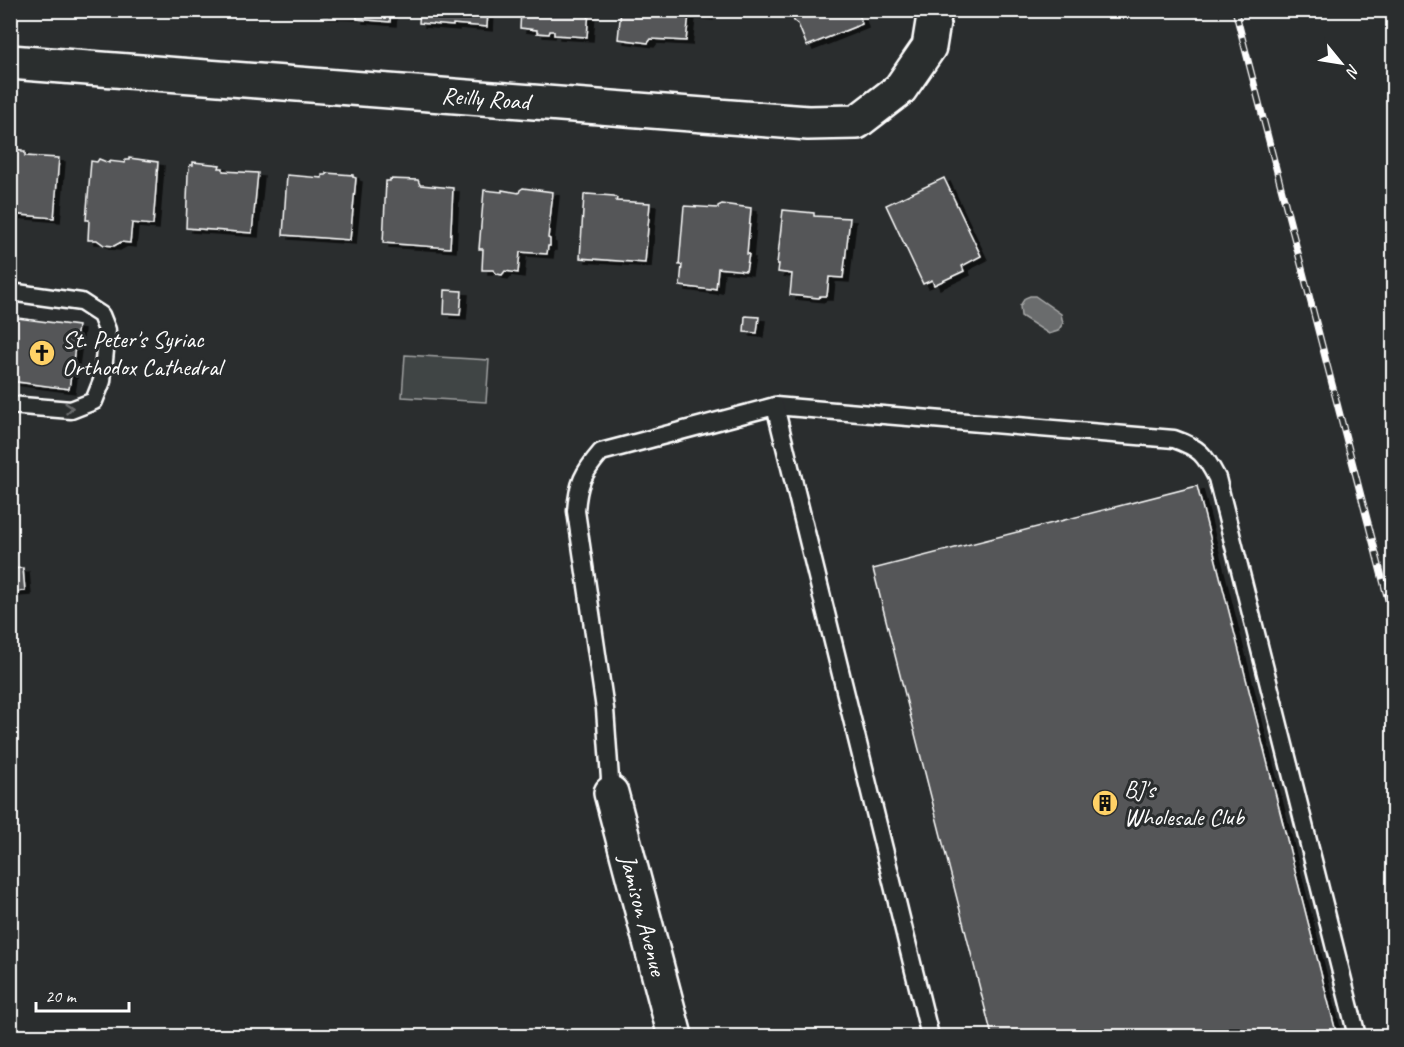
<svg xmlns="http://www.w3.org/2000/svg" width="1404" height="1047" font-family="Caveat,sans-serif">
	<style>
		.green { fill: #414445; stroke: #a0a2a2; stroke-width: 1.5 }
		.water { fill: #6a6c6d; stroke: #a6a7a7; stroke-width: 1.5 }
		.building { fill: #555758; stroke: #fff; stroke-width: 1.5; filter: url(#shadow) }
		.lines { fill: none; stroke-linecap: round; stroke-linejoin: round }
		.service-casing { stroke: #fff; stroke-width: 21 }
		.minor-casing { stroke: #fff; stroke-width: 38 }
		.service { stroke: #2a2d2e; stroke-width: 16 }
		.minor { stroke: #2a2d2e; stroke-width: 33 }
		.rail-casing { stroke: #fff; stroke-width: 7 }
		.rail { stroke: #2a2d2e; stroke-width: 4.5; stroke-dasharray: 14; stroke-linecap: butt }
		.oneway { stroke: #6a6c6d }
		.labels { text-anchor: middle; dominant-baseline: central; stroke-width: 6; stroke-linejoin: round; paint-order: stroke }
		.street-label { font-size: 24px; fill: #fff; stroke: #2a2d2e }
		.poi-label { font-size: 24px; fill: #fff; stroke: #2a2d2e; text-anchor: start }
	</style>
	<defs>
		<filter id="shadow"><feDropShadow dx="6" dy="4" stdDeviation="0" flood-color="#0009"/></filter>
	</defs>
	<rect width="100%" height="100%" fill="#2a2d2e"/>
	<filter id="ink" filterUnits="userSpaceOnUse"><feTurbulence type="fractalNoise" baseFrequency=".0167" numOctaves="2"/><feDisplacementMap in="SourceGraphic" scale="12" xChannelSelector="R" yChannelSelector="G"/><feConvolveMatrix kernelMatrix="1 2 1 2 8 2 1 2 1" color-interpolation-filters="sRGB"/></filter>
	<g filter="url(#ink)">
		<path class="green" d="M405,355L489,360L486,402L402,397Z"/>
		<path class="water" d="M1030,296H1035L1061,314L1063,323L1058,331L1049,334L1021,316L1020,306L1025,298Z"/>
		<g class="building">
			<path d="M323,10H391L390,22L357,19V16L323,15Z"/>
			<path d="M420,10H488L487,27L453,24V26L419,23Z"/>
			<path d="M521,10H589L587,37L554,35V31H550L549,34L537,33V30L520,28Z"/>
			<path d="M621,10H708L707,16L689,14L686,41L651,39L648,43L618,39Z"/>
			<path d="M791,10H858L862,24L807,46L798,24L794,21Z"/>
			<path d="M10,149L22,150V152H25V156L59,158L54,218L10,214Z"/>
			<path d="M129,158L158,162L153,225L132,223L130,243L121,242L114,246L104,245L97,240H88L89,220H86L91,161L97,162L99,159L109,163V161L125,163V160H129Z"/>
			<path d="M193,162L220,165L219,168H223V171L258,173L252,233L186,228L188,174L190,165H193Z"/>
			<path d="M326,173L353,175V177L356,178L350,240L283,235L287,175L322,178V175H326Z"/>
			<path d="M944,178L981,256L962,266L964,271L934,285L932,280L923,284L886,205Z"/>
			<path d="M390,179L418,180L420,185L453,188L450,248L383,243L386,181H390Z"/>
			<path d="M523,188L553,192L548,238L550,239V246H548L547,254L520,252L518,273L505,271L502,275L497,274L493,270H482L483,249H479L484,190L502,192V190L519,193L520,190Z"/>
			<path d="M587,194L614,196L617,198L616,201L650,203L645,263L580,258L584,195Z"/>
			<path d="M722,204L751,208L747,254H749L746,271L718,268L716,289L712,288L711,290L680,286L682,265H679L684,206L718,208V206Z"/>
			<path d="M783,210L814,213V216L850,218L843,278L829,277L827,296H820L819,298L790,295L792,274L778,272L779,264H777Z"/>
			<path d="M445,290L462,291L460,315L444,314Z"/>
			<path d="M745,316L759,317L757,333L744,332Z"/>
			<path d="M10,317L78,326L69,389L10,381Z"/>
			<path d="M1197,486L1337,1036H992L873,569Z"/>
			<path d="M23,568L25,591L10,592V569Z"/>
		</g>
		<g class="lines">
			<g class="service-casing">
				<g id="service">
					<path d="M10,292L81,302L101,315L107,330L102,381L94,401L71,410L10,405"/>
					<path d="M775,406L1174,439C1200,448 1205,455 1217,478L1357,1036"/>
					<path d="M611,793L605,709L576,511C578,483 583,473 601,452L775,406L930,1036"/>
				</g>
			</g>
			<g class="minor-casing">
				<g id="minor">
					<path id="s1" d="M10,62L808,123L857,122L900,89L929,47L935,10"/>
					<path id="s2" d="M611,793L675,1036"/>
				</g>
			</g>
			<use href="#service" class="service"/>
			<use href="#minor" class="minor"/>
			<g class="rail-casing">
				<path id="rail" d="M1235,10L1394,623"/>
			</g>
			<use href="#rail" class="rail"/>
		</g>
		<defs><path id="oneway-chevron" d="M-2-3.5L2.5 0L-2 3.5" fill="none" stroke-width="1.6" stroke-linecap="round" stroke-linejoin="round" transform="scale(1.5)"/></defs>
		<use class="oneway" href="#oneway-chevron" transform="translate(69 408) rotate(-5)"/>
	</g>
	<defs>
		<g id="church-disc" transform="scale(1.35)"><circle r="9.5" fill="#ffd166" stroke="#2a2d2e"/><path d="M-1.2-6h2.4v3.5h3.3v2.4h-3.3V6h-2.4V-.1h-3.3v-2.4h3.3Z" fill="#111"/></g>
		<g id="building-disc" transform="scale(1.35)"><circle r="9.5" fill="#ffd166" stroke="#2a2d2e"/><path d="M-4-6H4V6H1V3H-1V6H-4ZM-2.5-4.3h1.7v1.8h-1.7ZM.8-4.3h1.7v1.8H.8ZM-2.5-1h1.7V.8h-1.7ZM.8-1h1.7V.8H.8Z" fill="#111"/></g>
	</defs>
	<g fill-rule="evenodd">
		<use href="#church-disc" x="42" y="353"/>
		<use href="#building-disc" x="1105" y="803"/>
	</g>
	<g class="labels">
		<g class="street-label">
			<text stroke="none"><textPath href="#s1" startOffset="477">Reilly Road</textPath></text>
			<text stroke="none"><textPath href="#s2" startOffset="126">Jamison Avenue</textPath></text>
		</g>
		<g class="poi-label">
			<text x="62" y="339">St. Peter's Syriac<tspan x="62" dy="28">Orthodox Cathedral</tspan></text>
			<text x="1124" y="789">BJ's<tspan x="1124" dy="28">Wholesale Club</tspan></text>
		</g>
	</g>
	<rect width="1404" height="1047" fill="none" stroke="#2a2d2e" stroke-width="36"/>
	<rect x="18" y="18" width="1368" height="1011" fill="none" stroke="#fff" stroke-width="2" filter="url(#ink)"/>
	<g transform="translate(1341 63) rotate(120)" stroke="#2a2d2e" stroke-width="4.5" paint-order="stroke">
	<path d="M0-4.5L10 22L0 15L-10 22Z" fill="#ffffff"/>
	<text y="-9" font-size="16" font-weight="bold" text-anchor="middle" fill="#ffffff">N</text>
	</g>
	<path d="M36 1002v9h93v-9" fill="none" stroke="#ffffff" stroke-width="3"/>
	<text x="45" y="1002" font-size="18" fill="#ffffff" stroke="#2a2d2e" stroke-width="4.5" paint-order="stroke">20 m</text>
</svg>
